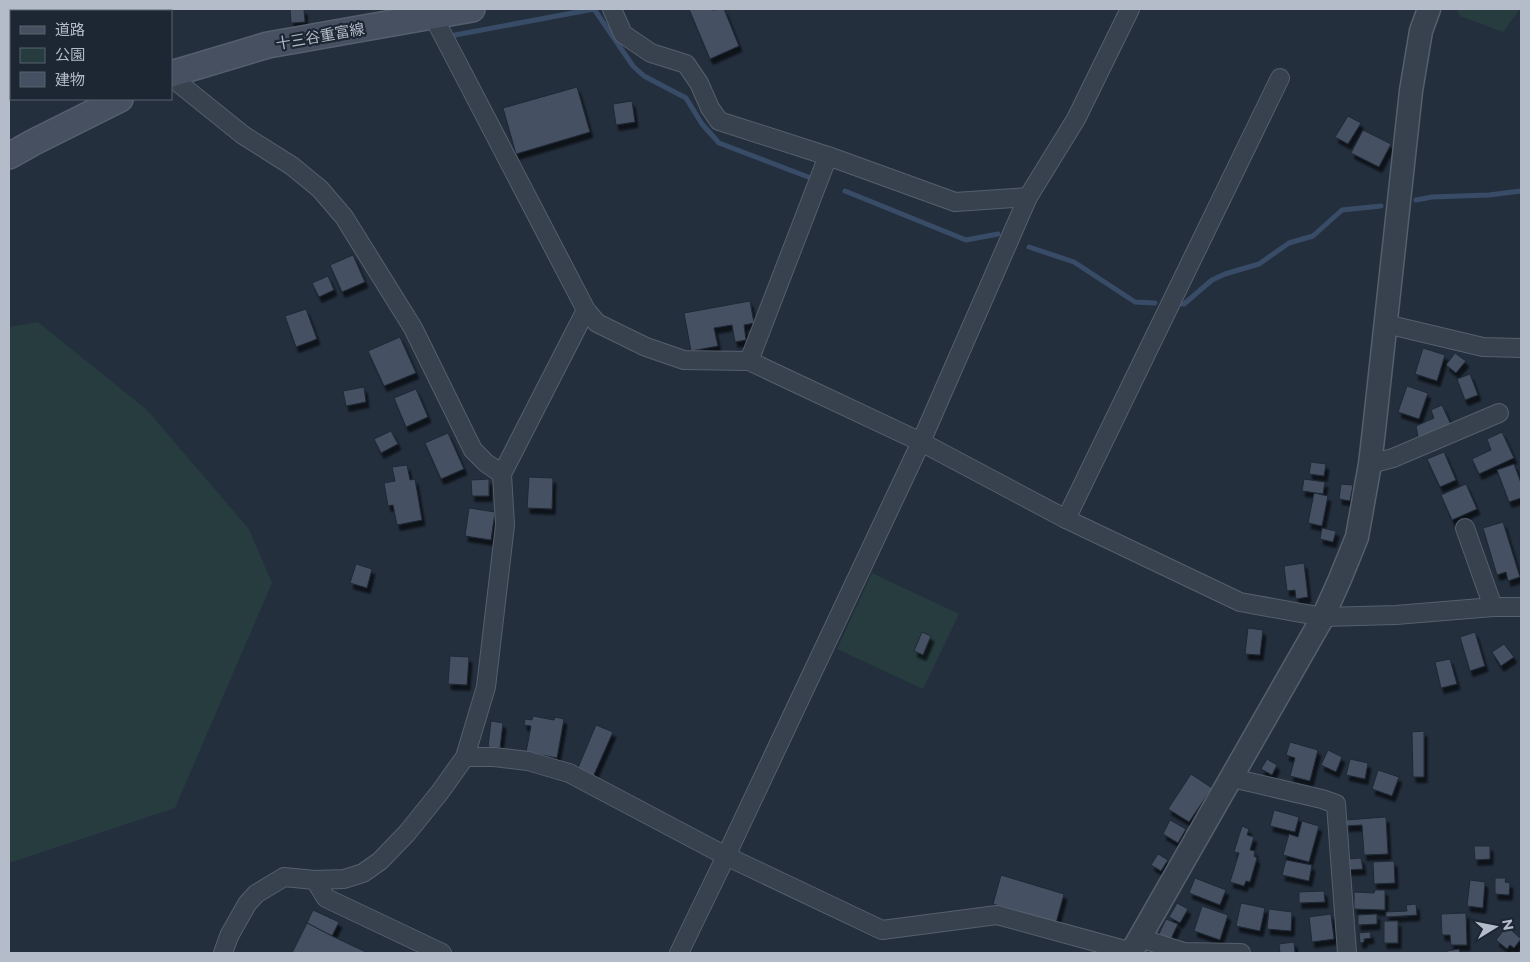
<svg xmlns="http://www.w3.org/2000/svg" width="1530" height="962" font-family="Montserrat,'Noto Sans JP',sans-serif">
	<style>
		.green { fill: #263c3f }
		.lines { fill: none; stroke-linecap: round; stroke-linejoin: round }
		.stream { stroke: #394c67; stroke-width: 5 }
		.building { fill: #455162; stroke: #1f2835; filter: url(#shadow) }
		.minor-casing { stroke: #565f6c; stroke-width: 20 }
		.tertiary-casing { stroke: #565f6c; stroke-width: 25 }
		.secondary-casing { stroke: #565f6c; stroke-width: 28 }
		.minor { stroke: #38414e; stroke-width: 18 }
		.tertiary { stroke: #38414e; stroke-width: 22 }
		.secondary { stroke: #465061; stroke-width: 25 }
		.labels { text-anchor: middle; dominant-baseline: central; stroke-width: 4.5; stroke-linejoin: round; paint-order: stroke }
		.street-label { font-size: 15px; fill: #b4bcc9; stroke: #1d2633 }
	</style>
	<defs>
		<filter id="shadow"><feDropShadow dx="3" dy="5.5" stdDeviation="1" flood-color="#0009"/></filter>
	</defs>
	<rect width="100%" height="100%" fill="#242f3e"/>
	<g class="green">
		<path d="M1456,9H1520L1503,32L1460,16Z"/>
		<path d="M38,322L147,410L249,529L272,583L175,808L9,863V327Z"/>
		<path d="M872,573L959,614L923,689L837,649Z"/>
	</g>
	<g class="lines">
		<g class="stream">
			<path d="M455,35L594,9L633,66L644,76L686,98L702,124L719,143L816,180"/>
			<path d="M845,191L966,240L998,234"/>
			<path d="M1416,200L1432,197L1489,195L1521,191"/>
			<path d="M1029,247L1074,262L1135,302L1155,303"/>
			<path d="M1182,304H1184L1212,280L1225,274L1259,264L1289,243L1313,236L1342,210L1381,206"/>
		</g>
	</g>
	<g class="building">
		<path d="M290,9H304L305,22L291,23Z"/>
		<path d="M689,9H712V10L724,9L739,46L710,59Z"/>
		<path d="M577,87L590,132L516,154L503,108Z"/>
		<path d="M632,101L635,122L616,125L613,104Z"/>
		<path d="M1348,116L1361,123L1348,144L1335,137Z"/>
		<path d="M1363,130L1391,144L1379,167L1351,153Z"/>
		<path d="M353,255L365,282L342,292L330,265Z"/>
		<path d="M328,276L334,290L319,297L312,283Z"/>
		<path d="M750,301L754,323L744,325L746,340L735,342L732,325L714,328L718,346L691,351L684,313Z"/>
		<path d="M306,309L317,339L296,347L285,316Z"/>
		<path d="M400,337L416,373L384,386L368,351Z"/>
		<path d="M1423,348L1445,355L1437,381L1415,374Z"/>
		<path d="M1455,353L1466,361L1456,373L1446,365Z"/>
		<path d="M1470,374L1478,395L1465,400L1457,379Z"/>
		<path d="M1407,386L1428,393L1419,419L1398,412Z"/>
		<path d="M364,387L366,402L346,406L343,391Z"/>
		<path d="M416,389L428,417L406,427L394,398Z"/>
		<path d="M1442,405L1452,427L1419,442L1416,426L1434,418L1431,410Z"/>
		<path d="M391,431L398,444L381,453L374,439Z"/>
		<path d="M1502,432L1514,458L1479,474L1472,459L1491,450L1487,439Z"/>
		<path d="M448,433L464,469L441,479L425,443Z"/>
		<path d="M1444,452L1456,480L1440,487L1427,459Z"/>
		<path d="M1311,462L1326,464L1324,476L1309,474Z"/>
		<path d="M1514,464L1521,483V498L1509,502L1497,470Z"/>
		<path d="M407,465L410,480L415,479L422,520L397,525L393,505L388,506L384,483L395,481L392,467Z"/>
		<path d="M529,477L553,478L552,509L527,508Z"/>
		<path d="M489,479V496H472L471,480Z"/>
		<path d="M1304,479L1325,482L1323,494L1302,491Z"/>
		<path d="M1341,484L1353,485L1350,501L1339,499Z"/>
		<path d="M1466,484L1477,509L1452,520L1441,495Z"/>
		<path d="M1314,493L1328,496L1322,526L1308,523Z"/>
		<path d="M469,508L495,512L491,540L465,536Z"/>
		<path d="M1503,522L1520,577L1508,581L1506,572L1497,575L1483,528Z"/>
		<path d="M1322,528L1336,531L1333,542L1320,539Z"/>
		<path d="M1304,563L1308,597L1296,599L1295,590L1287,591L1284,566Z"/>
		<path d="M356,564L372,569L367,588L350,583Z"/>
		<path d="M1248,628L1263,630L1260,655L1245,654Z"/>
		<path d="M922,632L931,636L923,655L914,651Z"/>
		<path d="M1475,632L1485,666L1470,671L1460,637Z"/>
		<path d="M1504,644L1514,657L1501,666L1492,652Z"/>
		<path d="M450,656L469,657L467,685L448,684Z"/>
		<path d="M1450,659L1457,684L1441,688L1435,662Z"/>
		<path d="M533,716L554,720L555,717L564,719L557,758L526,752L531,726L524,725L525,719L532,720Z"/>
		<path d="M491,721L503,723L500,748L488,747Z"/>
		<path d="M596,725L613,732L593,777L577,770Z"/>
		<path d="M1424,731V777H1413L1412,732Z"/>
		<path d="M1290,742L1318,750L1310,781L1290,776L1295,758L1286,755Z"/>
		<path d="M1328,750L1342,757L1336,772L1321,765Z"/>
		<path d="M1267,759L1277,765L1272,775L1261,769Z"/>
		<path d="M1350,759L1368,763L1365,779L1346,775Z"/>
		<path d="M1378,770L1399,777L1392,796L1372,789Z"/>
		<path d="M1191,774L1212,788L1189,822L1168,809Z"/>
		<path d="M1274,810L1299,817L1295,832L1270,826Z"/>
		<path d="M1386,817L1388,854L1364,855L1362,825L1346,826V820Z"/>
		<path d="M1170,820L1186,829L1178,843L1163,834Z"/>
		<path d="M1302,821L1319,826L1309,862L1283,855L1289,834L1298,837Z"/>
		<path d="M1242,826L1249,829L1247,835L1254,837L1250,850L1255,851L1254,856L1257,858L1250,882L1246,881L1244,886L1230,882L1239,853L1234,852Z"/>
		<path d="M1474,846H1490V859L1475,860Z"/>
		<path d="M1158,854L1168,860L1161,871L1151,865Z"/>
		<path d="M1361,858L1363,869L1348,870L1347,859Z"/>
		<path d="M1286,860L1312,865L1309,881L1282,875Z"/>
		<path d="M1394,861L1395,883L1374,884L1373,862Z"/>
		<path d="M1001,875L1064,894L1056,923L993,904Z"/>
		<path d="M1195,878L1226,890L1220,905L1189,893Z"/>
		<path d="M1495,878H1506L1505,882L1510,883L1509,895L1495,894Z"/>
		<path d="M1470,880L1485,882L1483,908L1467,906Z"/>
		<path d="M1375,890H1385V910L1354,909V892L1374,893Z"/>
		<path d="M1324,891L1325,902L1299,903V892Z"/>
		<path d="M1177,903L1188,909L1180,923L1169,917Z"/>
		<path d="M1241,903L1265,908L1260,931L1236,926Z"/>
		<path d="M1416,904L1417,915L1386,917V912L1407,911L1406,905Z"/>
		<path d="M1202,906L1228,915L1220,940L1194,931Z"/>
		<path d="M1269,909L1292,912L1291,931L1267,929Z"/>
		<path d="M313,910L339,922L332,936L307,923Z"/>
		<path d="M1466,913L1467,945H1451L1450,935H1442L1441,914Z"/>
		<path d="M1331,914L1334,939L1312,942L1309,917Z"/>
		<path d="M1377,914V924L1358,925V915Z"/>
		<path d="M1166,919L1178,924L1170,941L1158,936Z"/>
		<rect x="1384" y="921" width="14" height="22"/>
		<path d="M307,923L332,936L368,953H292Z"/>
		<path d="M1507,926L1521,939L1514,948L1510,945L1507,949L1496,940Z"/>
		<path d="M1370,932L1371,938L1364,939V942L1360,943L1359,933Z"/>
		<path d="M1294,942L1295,953H1280L1279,944Z"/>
		<path d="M1459,949L1460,953H1447V951Z"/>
	</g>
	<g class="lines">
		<g class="minor-casing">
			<g id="minor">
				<path d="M612,9L623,34L651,53L686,64L699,83L710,108L719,121L828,156L955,202L1028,197"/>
				<path d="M433,16L586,310L597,323L646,347L684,360L749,361L921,442L1028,197L1076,119L1130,9"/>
				<path d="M171,77L243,135L292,166L320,189L344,217L413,328L473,450L486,463L502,474"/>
				<path d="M1386,324L1483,347L1521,348"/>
				<path d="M749,361L828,156"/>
				<path d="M1370,464L1393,458L1499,413"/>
				<path d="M1066,519L1280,78"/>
				<path d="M1465,528L1493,607"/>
				<path d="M465,757H494L528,761L569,773L726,856L882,930L997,915L1132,952"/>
				<path d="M1232,778L1322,799L1336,804L1347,953"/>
				<path d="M315,880L326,898L442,953"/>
				<path d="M1140,938L1184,952L1241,953"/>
				<path d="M223,953L229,936L247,904L256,894L284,877L315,880L344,879L363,873L380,861L407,833L440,792L465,757L486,687L505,525L502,474L586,310"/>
				<path d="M679,953L726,856L921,442L1066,519L1240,602L1323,617L1396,615L1493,607H1521"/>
			</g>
		</g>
		<g class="tertiary-casing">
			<path id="tertiary" d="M1131,953L1323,617L1340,579L1357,537L1370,464L1374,430L1411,91L1421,31L1429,9"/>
		</g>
		<g class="secondary-casing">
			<g id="secondary">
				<path d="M171,74L268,45L472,9"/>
				<path d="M9,156L34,142L120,99"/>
			</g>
		</g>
		<use href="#minor" class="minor"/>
		<use href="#tertiary" class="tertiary"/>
		<use href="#secondary" class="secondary"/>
	</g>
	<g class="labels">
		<g class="street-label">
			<text transform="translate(320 36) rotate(-10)">十三谷重富線</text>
		</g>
	</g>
	<rect width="1530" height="962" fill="none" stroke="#b4bcc9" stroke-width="20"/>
	<rect x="10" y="10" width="162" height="90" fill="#1d2633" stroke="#59626f"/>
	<rect x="20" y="26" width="25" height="8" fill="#465061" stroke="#59626f"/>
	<text x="55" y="35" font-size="15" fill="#b4bcc9">道路</text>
	<rect x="20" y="48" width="25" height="15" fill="#263c3f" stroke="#59626f"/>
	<text x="55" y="60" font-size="15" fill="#b4bcc9">公園</text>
	<rect x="20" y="72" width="25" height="15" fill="#455162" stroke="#59626f"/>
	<text x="55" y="85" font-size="15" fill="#b4bcc9">建物</text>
	<g transform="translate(1495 927) rotate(80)" stroke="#1d2633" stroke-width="4" paint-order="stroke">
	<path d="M0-4L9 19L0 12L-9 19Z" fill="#b4bcc9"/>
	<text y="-8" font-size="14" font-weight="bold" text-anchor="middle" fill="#b4bcc9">N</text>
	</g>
</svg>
